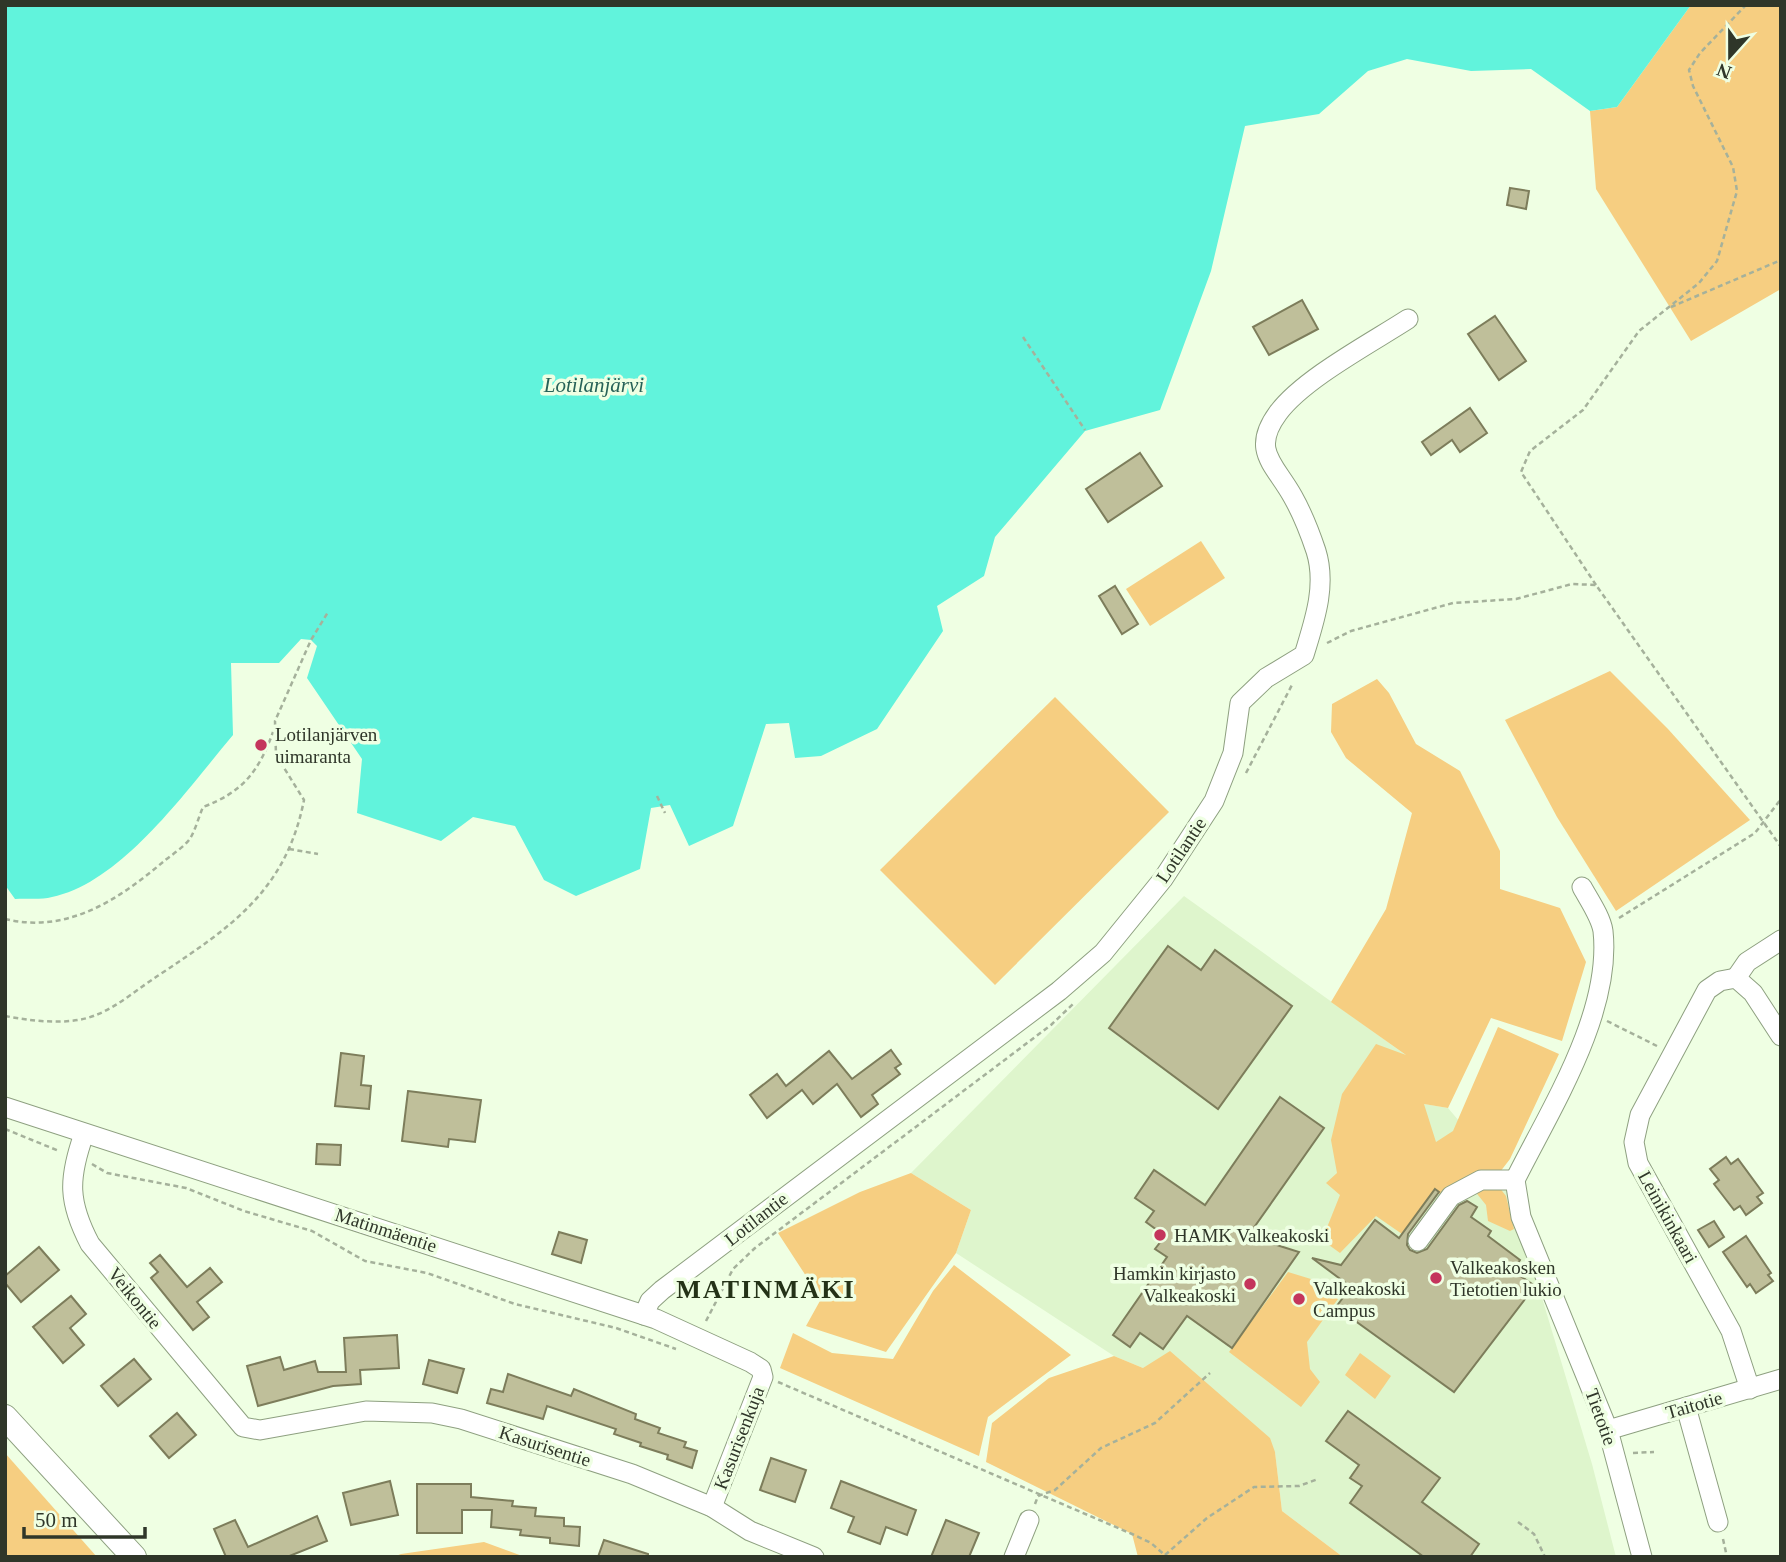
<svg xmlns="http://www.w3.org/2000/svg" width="1786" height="1562" font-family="'Times New Roman',serif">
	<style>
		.built { fill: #def5cc }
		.green { fill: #f6ce81 }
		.water { fill: #61f3dc }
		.building { fill: #bfbf9a; stroke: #7d7d5b; stroke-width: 2 }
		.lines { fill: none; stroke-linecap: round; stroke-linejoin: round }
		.minor-casing { stroke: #8ea080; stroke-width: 21 }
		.major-casing { stroke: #8ea080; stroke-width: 26 }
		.path { stroke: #a5b19b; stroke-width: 2.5; stroke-dasharray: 5 3.5; stroke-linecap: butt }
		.minor { stroke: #fff; stroke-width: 19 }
		.major { stroke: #fff; stroke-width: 24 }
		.poi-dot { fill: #c4355c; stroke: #efffe3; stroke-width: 2.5 }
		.labels { text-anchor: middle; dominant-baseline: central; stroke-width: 7; stroke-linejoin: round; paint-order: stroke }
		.poi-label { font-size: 19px; fill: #2f3629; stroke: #efffe3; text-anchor: start }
		.street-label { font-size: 19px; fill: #2f3629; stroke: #efffe3 }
		.water-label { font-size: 21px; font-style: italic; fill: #276258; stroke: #efffe3 }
		.district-label { font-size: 26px; font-weight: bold; letter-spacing: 2px; fill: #243217; stroke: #efffe3 }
	</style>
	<rect width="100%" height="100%" fill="#efffe3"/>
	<path class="built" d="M1184,896L1410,1058L1424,1104L1448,1108L1505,1175L1592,1464L1616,1557H1343L1282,1511L1275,1452L1143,1368L1114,1356L956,1253L971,1210L911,1173Z"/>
	<g class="green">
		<path d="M1691,5H1781V289L1691,341L1596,189L1590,111L1617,107Z"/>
		<path d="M1201,541L1225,578L1150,626L1126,589Z"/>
		<path d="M1610,671L1668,729L1750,820L1616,911L1557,817L1505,720Z"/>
		<path d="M1377,679L1389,693L1416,744L1460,771L1500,851V889L1560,908L1586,962L1562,1041L1491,1018L1448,1108L1424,1104L1436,1142L1453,1131L1498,1027L1559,1054L1510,1159L1500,1172L1444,1197L1434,1190L1402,1234L1376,1216L1340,1253L1322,1240L1340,1195L1326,1183L1337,1173L1331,1140L1342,1094L1376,1044L1406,1055L1331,1002L1386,909L1412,813L1346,758L1331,732L1332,704Z"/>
		<path d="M1055,697L1169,812L995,985L880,870Z"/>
		<path d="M911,1173L971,1210L956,1253L886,1352L806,1326L821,1299L778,1233L860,1192Z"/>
		<path d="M1499,1187L1506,1196L1514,1229L1510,1231L1488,1221L1486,1205L1474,1190Z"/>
		<path d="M954,1265L1071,1355L988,1417L979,1456L780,1368L793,1333L832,1353L893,1359L933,1291Z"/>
		<path d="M1288,1272L1324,1283L1338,1299L1307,1342L1310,1369L1320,1382L1301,1407L1229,1352Z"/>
		<path d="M1170,1351L1270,1438L1275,1452L1282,1511L1343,1557H1138L1132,1534L986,1462L992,1423L1049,1378L1114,1356L1143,1368Z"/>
		<path d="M1360,1353L1391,1376L1375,1399L1345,1375Z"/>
		<path d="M5,1453L97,1557H5Z"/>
		<path d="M484,1542L525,1557H393L401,1554Z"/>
	</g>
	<path class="water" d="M5,5H1691L1617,107L1590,111L1531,69L1471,71L1407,59L1368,71L1319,114L1245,126L1211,271L1160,410L1085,431L995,537L984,576L937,606L943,631L877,729L821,756L795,758L789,723L766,724L733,826L689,846L670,805L651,808L640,869L576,896L544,880L515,826L473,817L441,841L357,813L362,759L307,678L317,646L311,640L301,639L279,663H231L233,735C189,787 122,883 52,897C41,900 27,898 15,899L5,885Z"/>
	<g class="building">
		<path d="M1510,188L1529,191L1526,209L1507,205Z"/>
		<path d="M1302,300L1318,329L1269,355L1253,327Z"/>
		<path d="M1495,316L1526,361L1499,380L1468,334Z"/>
		<path d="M1470,408L1487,433L1460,452L1452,440L1431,455L1422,442Z"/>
		<path d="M1140,453L1162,486L1108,522L1086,489Z"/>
		<path d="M1115,586L1138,624L1122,634L1099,596Z"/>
		<path d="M1168,946L1201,970L1215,950L1292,1006L1218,1109L1109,1028Z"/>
		<path d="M891,1050L901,1064L895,1068L900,1074L872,1095L878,1104L861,1117L837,1084L813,1104L802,1090L767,1118L750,1095L777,1074L786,1086L829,1051L852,1079Z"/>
		<path d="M341,1053L364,1056L361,1085L371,1086L369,1109L335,1106Z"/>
		<path d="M408,1091L481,1100L475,1142L449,1139L448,1147L402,1141Z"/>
		<path d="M1280,1097L1324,1128L1248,1236L1299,1252L1232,1348L1187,1316L1163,1349L1140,1333L1130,1347L1113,1335L1167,1257L1155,1249L1165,1236L1146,1222L1154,1211L1135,1198L1154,1170L1205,1205Z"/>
		<path d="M317,1144L341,1145L340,1165L316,1164Z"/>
		<path d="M1726,1157L1731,1164L1738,1159L1763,1193L1757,1197L1762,1203L1746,1215L1740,1206L1734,1210L1714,1184L1719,1180L1710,1169Z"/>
		<path d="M1435,1189L1439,1192L1408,1234L1407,1245L1410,1250L1417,1253L1427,1249L1459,1205L1467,1201L1477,1207L1471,1217L1491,1231L1488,1236L1520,1260L1513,1271L1535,1286L1454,1392L1336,1307L1351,1287L1312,1258L1341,1265L1375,1220L1399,1238Z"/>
		<path d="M1714,1221L1724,1237L1709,1247L1698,1230Z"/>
		<path d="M559,1232L587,1240L581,1263L552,1254Z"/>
		<path d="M1746,1236L1771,1273L1768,1275L1773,1281L1756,1293L1750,1284L1747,1287L1723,1252Z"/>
		<path d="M39,1247L59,1270L21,1302L5,1283V1276Z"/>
		<path d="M160,1255L187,1287L210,1268L222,1282L197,1302L209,1317L193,1330L151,1278L158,1272L150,1263Z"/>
		<path d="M71,1296L86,1314L70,1328L84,1345L63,1363L33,1327Z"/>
		<path d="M397,1335L399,1368L360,1370L361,1384L333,1386L258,1406L247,1366L280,1357L284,1370L315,1361L318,1372H346L344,1338Z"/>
		<path d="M134,1359L151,1379L118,1406L101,1386Z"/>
		<path d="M429,1360L464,1369L457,1393L423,1384Z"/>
		<path d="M508,1374L571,1396L574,1389L636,1414L635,1419L660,1428L658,1433L686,1442L684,1447L697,1451L692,1468L667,1459L668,1455L640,1446L641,1443L614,1434L616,1429L547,1406L543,1419L487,1403L491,1389L503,1392Z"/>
		<path d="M1348,1411L1440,1478L1422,1502L1479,1544L1470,1557H1424L1350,1503L1362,1486L1350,1478L1359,1465L1326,1441Z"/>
		<path d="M177,1413L196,1435L169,1458L150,1436Z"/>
		<path d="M771,1458L806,1470L795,1502L760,1490Z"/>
		<path d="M390,1481L398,1515L351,1525L343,1493Z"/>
		<path d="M841,1481L916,1510L907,1535L886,1527L880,1544L848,1532L854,1517L831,1508Z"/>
		<path d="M417,1484H471V1497L513,1501L512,1506L536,1508L535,1516L564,1518V1526L580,1527L579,1546L550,1543V1538L520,1535L521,1530L491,1527L492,1510H462V1533H417Z"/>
		<path d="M317,1516L327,1541L287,1557H226L214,1529L235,1520L248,1547Z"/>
		<path d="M946,1520L979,1533L969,1557H931Z"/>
		<path d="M604,1540L648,1554V1557H598Z"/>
	</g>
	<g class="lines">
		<g class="minor-casing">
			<g id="minor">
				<path d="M1736,978L1747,962L1781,940"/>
				<path d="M5,1107L656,1319L750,1362L761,1369L763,1377L712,1507"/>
				<path d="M84,1134C68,1179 68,1202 90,1244L243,1427L260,1430L366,1411L432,1413L461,1419L632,1474L712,1507L750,1531L814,1557"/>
				<path d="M1515,1180C1551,1108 1612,1013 1603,931C1601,917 1589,900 1582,887"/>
				<path d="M1418,1241L1451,1196L1481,1180H1515L1521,1217L1608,1430L1642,1557"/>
				<path d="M644,1315L650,1301L662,1290L1059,991L1103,953L1163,879L1214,801L1233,753L1240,703L1266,678L1304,655C1314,622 1327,586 1316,551C1310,533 1302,513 1293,497C1275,464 1250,451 1278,413C1303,379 1371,343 1408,319"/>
				<path d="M1750,1389L1731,1331L1638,1163L1634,1142L1640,1115L1707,990L1720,981L1736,978L1753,993L1781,1036"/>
				<path d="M1686,1407L1718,1522"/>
				<path d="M1608,1430L1781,1379"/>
				<path d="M1014,1557L1029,1520"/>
			</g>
		</g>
		<g class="major-casing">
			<path id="major" d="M5,1417L134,1557"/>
		</g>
		<g class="path">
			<path d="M1671,307L1781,260"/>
			<path d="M1023,337L1085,430"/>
			<path d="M1596,585L1521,472L1530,451L1583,410L1639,331L1699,283L1717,261L1737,191L1733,167L1693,86L1689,70L1700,53L1746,5"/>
			<path d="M1327,643L1351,631L1453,603L1516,599L1572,584L1596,585L1781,847"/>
			<path d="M1246,773L1293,683"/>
			<path d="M657,796L665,813"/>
			<path d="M289,849L318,854"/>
			<path d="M1619,918L1755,833L1781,799"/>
			<path d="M5,919C67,934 118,900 163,862C171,855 185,847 191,837C196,828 199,816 203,807C243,792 259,771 273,732"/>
			<path d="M5,1016C31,1021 70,1026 96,1015C117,1007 139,988 159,975C231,927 286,891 304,800L276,755L275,721L311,640L328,612"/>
			<path d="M1607,1021L1657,1046"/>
			<path d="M5,1129L59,1151"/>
			<path d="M92,1164L107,1173L186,1188L244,1211L312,1231L365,1261L427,1273L515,1304L616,1328L676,1349"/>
			<path d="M706,1321L733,1269L755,1248L1051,1025L1073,1004"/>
			<path d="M778,1382L1132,1534L1151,1543L1167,1557"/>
			<path d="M1633,1453L1654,1452"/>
			<path d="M1035,1504L1038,1496L1055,1490L1101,1448L1155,1423L1210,1373"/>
			<path d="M1518,1522L1534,1534L1545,1557"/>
			<path d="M1723,1539L1727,1557"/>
			<path d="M1165,1555L1207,1518L1254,1487L1299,1486L1318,1479"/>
		</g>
		<use href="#minor" class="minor"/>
		<use href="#major" class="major"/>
	</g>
	<g class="poi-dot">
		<circle cx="261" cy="745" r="7"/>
		<circle cx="1160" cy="1235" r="7"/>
		<circle cx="1436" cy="1278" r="7"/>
		<circle cx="1250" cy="1284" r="7"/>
		<circle cx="1299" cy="1299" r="7"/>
	</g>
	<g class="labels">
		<g class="poi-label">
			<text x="275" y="734">Lotilanjärven<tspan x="275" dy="22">uimaranta</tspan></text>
			<text x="1174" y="1235">HAMK Valkeakoski</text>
			<text x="1450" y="1267">Valkeakosken<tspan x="1450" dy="22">Tietotien lukio</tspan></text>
			<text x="1236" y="1273" text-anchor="end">Hamkin kirjasto<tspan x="1236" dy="22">Valkeakoski</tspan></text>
			<text x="1313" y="1288">Valkeakoski<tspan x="1313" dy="22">Campus</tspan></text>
		</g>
		<g class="street-label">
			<text transform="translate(1181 850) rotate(-56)">Lotilantie</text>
			<text transform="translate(1668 1217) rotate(61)">Leinikinkaari</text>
			<text transform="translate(756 1219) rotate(-38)">Lotilantie</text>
			<text transform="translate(386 1230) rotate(18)">Matinmäentie</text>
			<text transform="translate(135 1298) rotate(51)">Veikontie</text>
			<text transform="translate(1694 1405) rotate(-16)">Taitotie</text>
			<text transform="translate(1601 1417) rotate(70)">Tietotie</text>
			<text transform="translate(739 1438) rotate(-69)">Kasurisenkuja</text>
			<text transform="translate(545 1446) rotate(18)">Kasurisentie</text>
		</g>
		<g class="water-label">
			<text x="594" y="385">Lotilanjärvi</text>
		</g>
		<g class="district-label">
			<text x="766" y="1289">MATINMÄKI</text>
		</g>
	</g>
	<rect width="1786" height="1562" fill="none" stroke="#2f3629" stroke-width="14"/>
	<g transform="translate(1730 56) rotate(201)" stroke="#efffe3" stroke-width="5" paint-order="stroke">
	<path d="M0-5L12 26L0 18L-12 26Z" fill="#2f3629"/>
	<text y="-10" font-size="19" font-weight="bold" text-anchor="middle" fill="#2f3629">N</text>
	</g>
	<path d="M24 1527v10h121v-10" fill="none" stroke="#2f3629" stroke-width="3.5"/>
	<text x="35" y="1527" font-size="21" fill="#2f3629" stroke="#efffe3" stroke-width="5" paint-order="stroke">50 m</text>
</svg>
